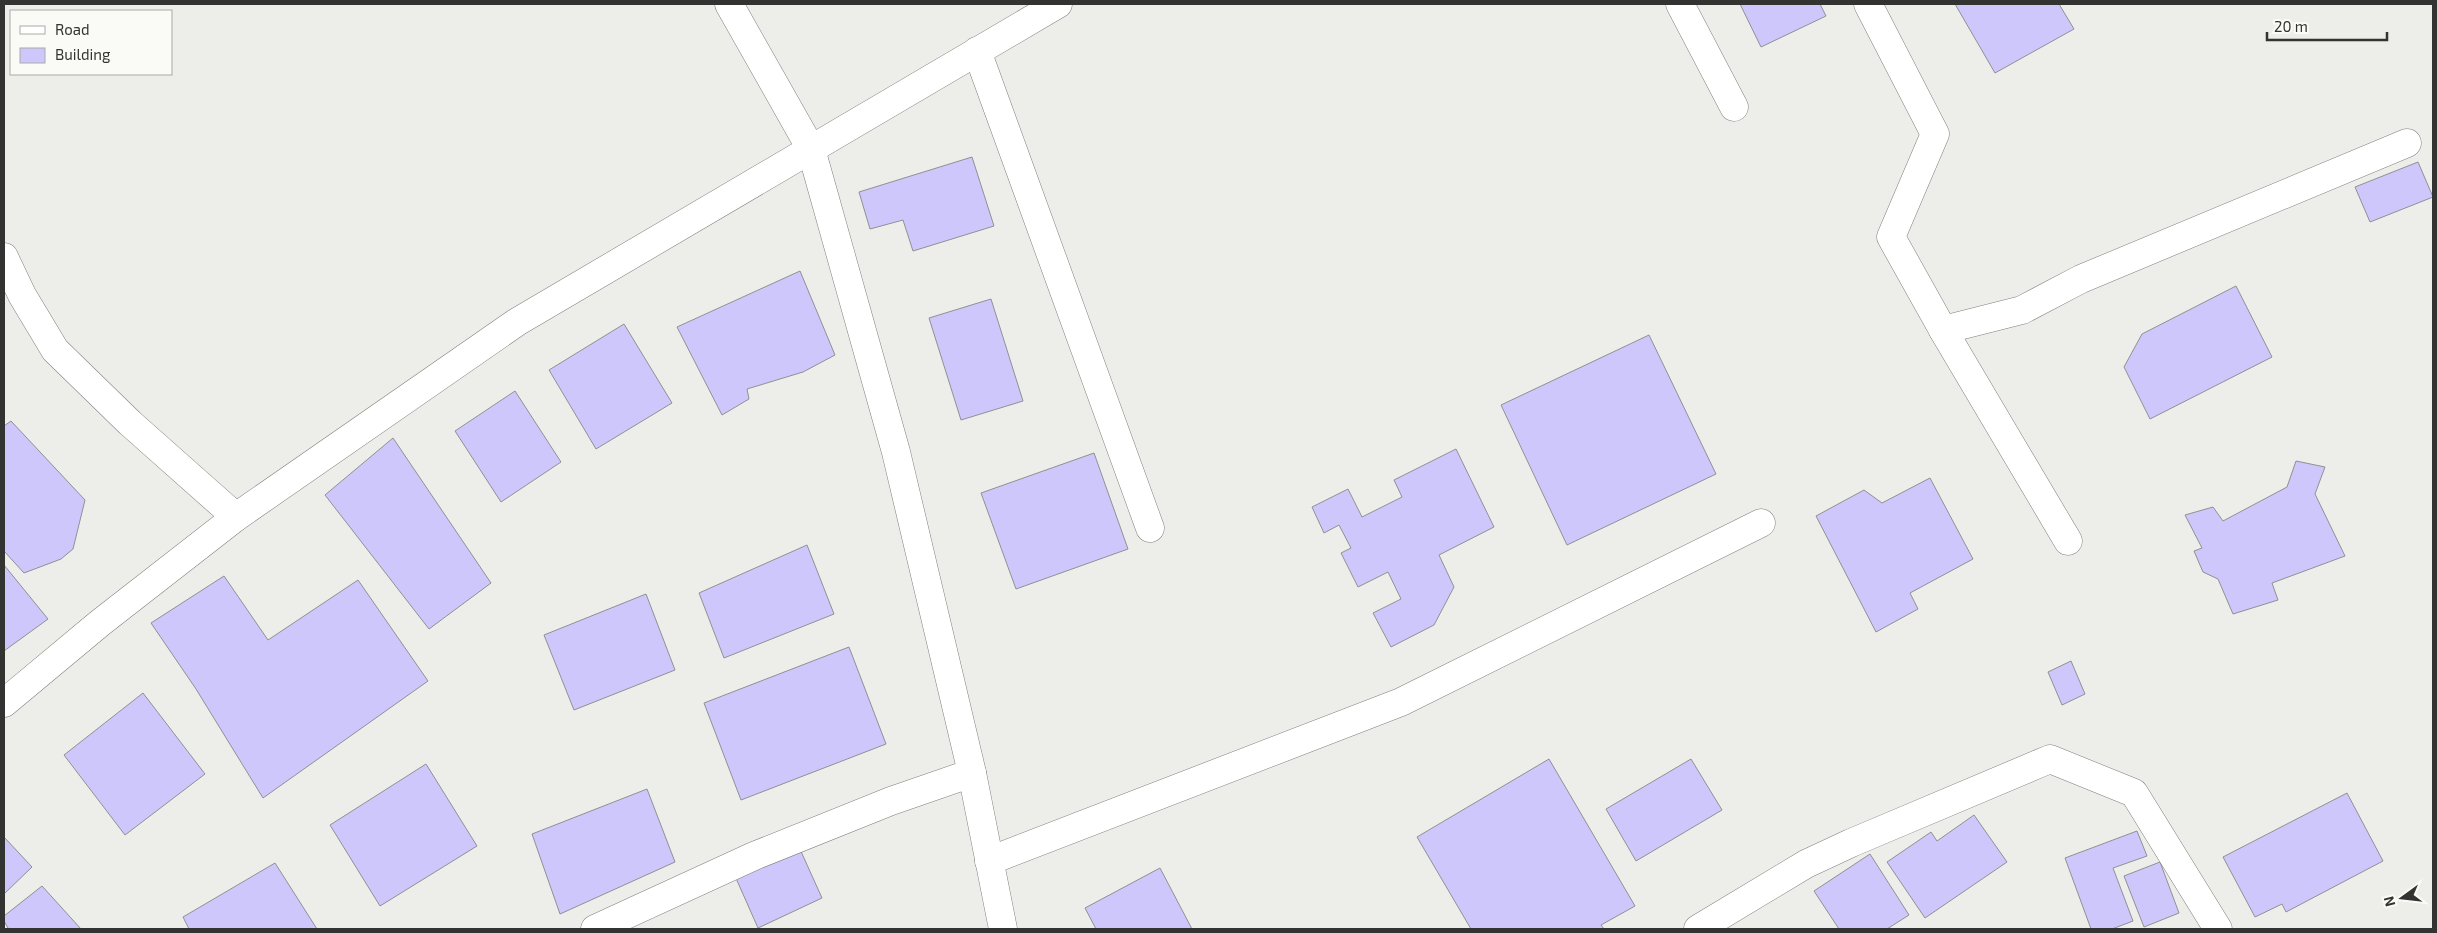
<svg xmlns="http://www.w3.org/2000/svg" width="2437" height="933" font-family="'Exo 2',sans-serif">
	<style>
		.building { fill: #cdc7fc; stroke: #909093 }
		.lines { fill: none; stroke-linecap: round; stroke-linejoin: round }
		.minor-casing { stroke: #80807d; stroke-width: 29 }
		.minor { stroke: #fff; stroke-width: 28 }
	</style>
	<rect width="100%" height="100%" fill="#ededea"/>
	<g class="building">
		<path d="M1740,4H1820L1826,16L1761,47Z"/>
		<path d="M1955,4H2059L2074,29L1995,73Z"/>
		<path d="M972,157L994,226L913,251L903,220L870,229L859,192Z"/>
		<path d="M2418,162L2433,197L2370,222L2355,187Z"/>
		<path d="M800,271L835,355L803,372L747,389L749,399L722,415L677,327Z"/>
		<path d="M2236,286L2272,357L2150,419L2124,367L2142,334Z"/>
		<path d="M991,299L1023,401L961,420L929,318Z"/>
		<path d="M624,324L672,403L596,449L549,370Z"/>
		<path d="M1649,335L1716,474L1567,545L1501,405Z"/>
		<path d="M515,391L561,462L501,502L455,431Z"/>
		<path d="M11,421L85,500L73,549L61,559L24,573L4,551V426Z"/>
		<path d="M393,438L491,583L429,629L325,495Z"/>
		<path d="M1456,449L1494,527L1439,555L1454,587L1434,625L1391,647L1373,613L1401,599L1388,572L1358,587L1341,553L1351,548L1339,525L1324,533L1312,507L1348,489L1362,517L1402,497L1394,480Z"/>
		<path d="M1094,453L1128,549L1016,589L981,493Z"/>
		<path d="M2296,461L2325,467L2315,494L2345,556L2272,583L2278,600L2233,614L2218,579L2203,572L2194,551L2202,548L2185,515L2213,507L2223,521L2287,487Z"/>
		<path d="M1930,478L1973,559L1910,593L1918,609L1876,632L1816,516L1864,490L1882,503Z"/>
		<path d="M807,545L834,614L724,658L699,593Z"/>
		<path d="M4,565L48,619L4,651Z"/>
		<path d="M224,576L268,640L358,580L428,681L263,798L196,689L151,623Z"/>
		<path d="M646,594L675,670L574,710L544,635Z"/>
		<path d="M849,647L886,744L741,800L704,703Z"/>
		<path d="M2071,661L2085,694L2062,705L2048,672Z"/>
		<path d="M143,693L205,774L125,835L64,755Z"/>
		<path d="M1549,759L1635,906L1601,925L1604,929H1471L1417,837Z"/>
		<path d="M1691,759L1722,810L1636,861L1606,809Z"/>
		<path d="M426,764L477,846L380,906L330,825Z"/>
		<path d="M647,789L675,862L560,914L532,834Z"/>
		<path d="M2347,793L2383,861L2286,912L2282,904L2255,917L2223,857Z"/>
		<path d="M1974,815L2007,862L1925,918L1887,862L1931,832L1937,841Z"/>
		<path d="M2137,831L2147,856L2113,868L2133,921L2112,929H2091L2065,858Z"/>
		<path d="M4,837L32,867L4,894Z"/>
		<path d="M799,847L822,898L758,928L735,876Z"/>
		<path d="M1870,854L1909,915L1887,929H1839L1814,891Z"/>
		<path d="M2160,862L2179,913L2144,927L2124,876Z"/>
		<path d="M275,863L317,929H189L183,917Z"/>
		<path d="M1160,868L1192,929H1096L1085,908Z"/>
		<path d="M42,886L81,929H6L8,928L4,921V916Z"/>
	</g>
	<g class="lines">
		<g class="minor-casing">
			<g id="minor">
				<path d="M729,4L811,149L896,452L972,773L1003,929"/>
				<path d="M1680,4L1734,107"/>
				<path d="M1868,4L1935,134L1891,237L1943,330L2022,310L2081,279L2407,143"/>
				<path d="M977,51L1150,528"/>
				<path d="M4,257L22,295L55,350L130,423L236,517"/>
				<path d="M1943,330L2068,541"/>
				<path d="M4,703L100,623L236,517L517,322L1058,4"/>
				<path d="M989,861L1401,702L1761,523"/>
				<path d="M595,929L754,856L891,801L972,773"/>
				<path d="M1698,929L1806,864L1851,843L2050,759L2134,793L2218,929"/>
			</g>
		</g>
		<use href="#minor" class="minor"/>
	</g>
	<rect width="2437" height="933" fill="none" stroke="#333332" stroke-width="10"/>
	<rect x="10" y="10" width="162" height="65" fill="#fafbf7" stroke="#aaaba8"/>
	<rect x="20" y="26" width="25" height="8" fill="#ffffff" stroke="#aaaba8"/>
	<text x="55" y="35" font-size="15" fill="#333332">Road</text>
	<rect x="20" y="48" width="25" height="15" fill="#cdc7fc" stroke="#aaaba8"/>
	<text x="55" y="60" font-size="15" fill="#333332">Building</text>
	<g transform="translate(2402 898) rotate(255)" stroke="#fafbf7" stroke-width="4" paint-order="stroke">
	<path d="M0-4L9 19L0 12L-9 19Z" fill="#333332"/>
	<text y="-8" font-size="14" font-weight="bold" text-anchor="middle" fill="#333332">N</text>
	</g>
	<path d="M2267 32v8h120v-8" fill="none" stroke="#333332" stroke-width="2.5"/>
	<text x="2274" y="32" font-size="15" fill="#333332" stroke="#fafbf7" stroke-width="4" paint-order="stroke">20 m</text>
</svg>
